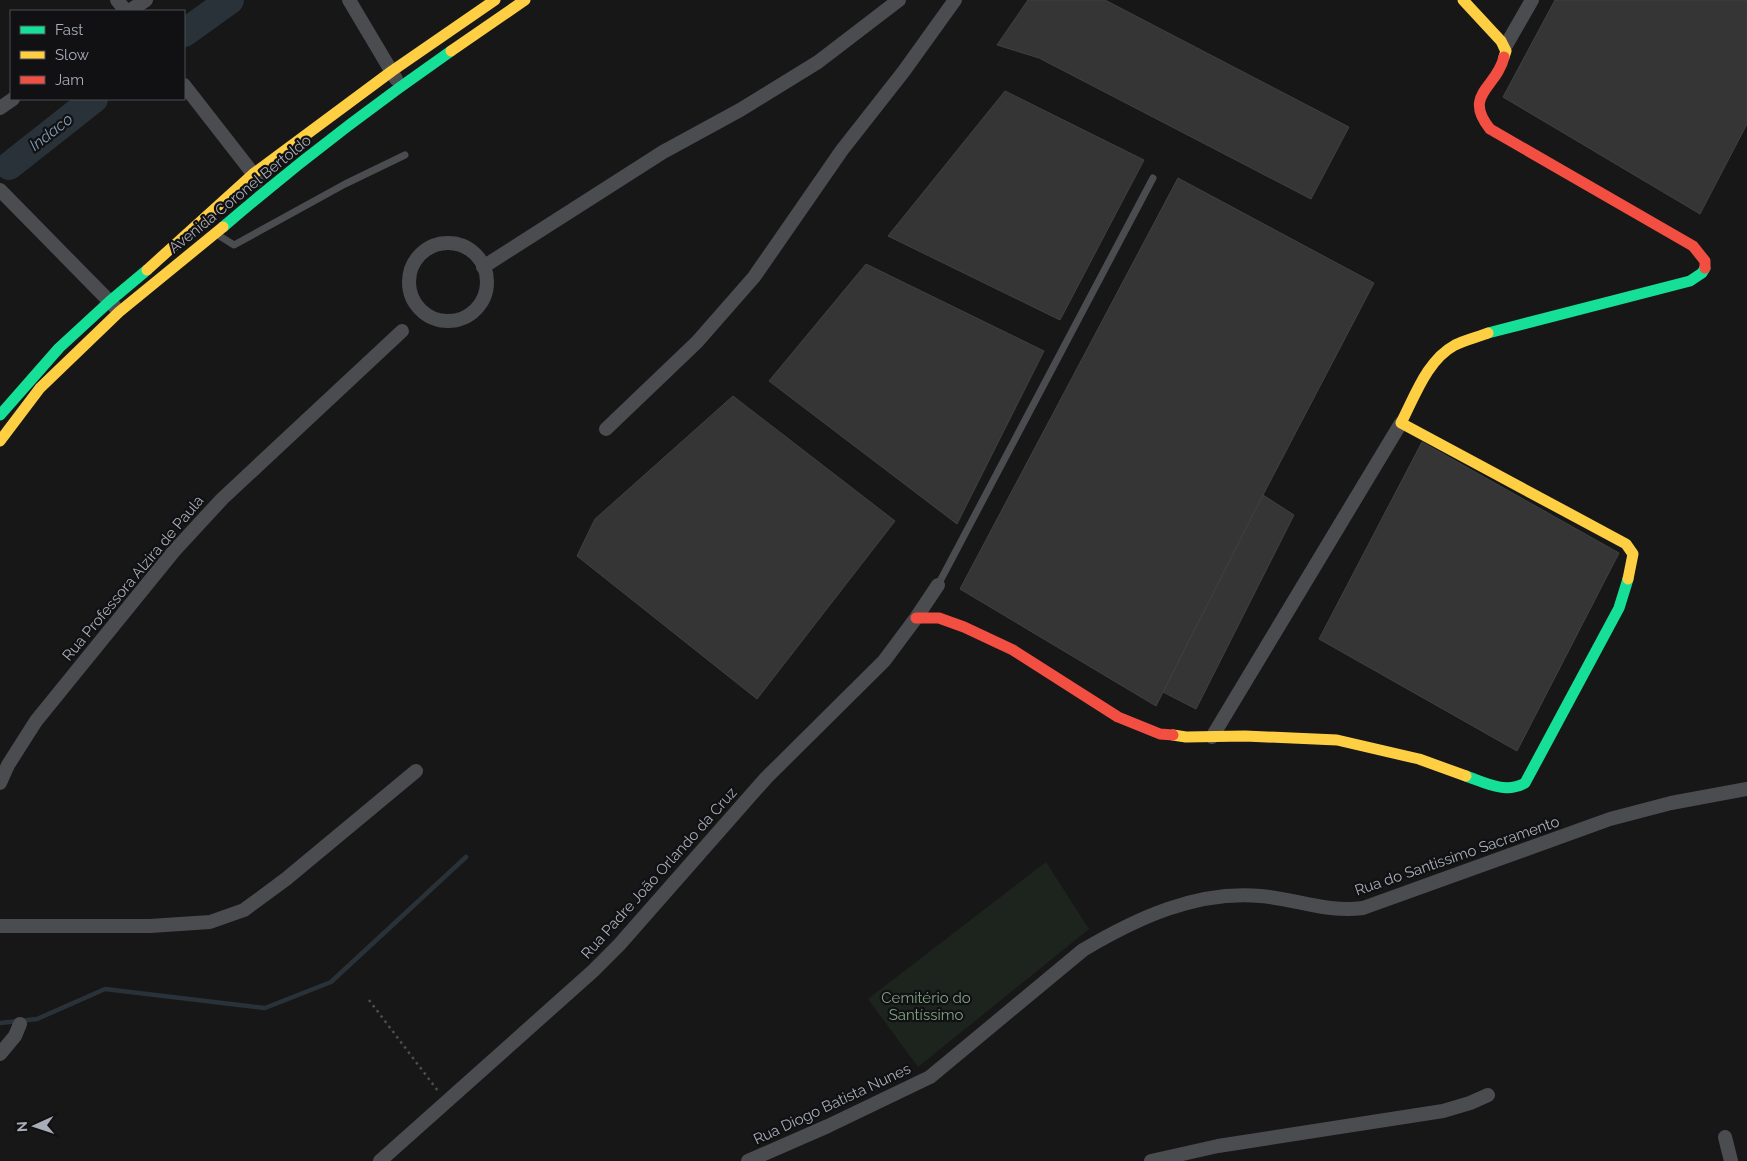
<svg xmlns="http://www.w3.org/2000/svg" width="1747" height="1161" font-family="Raleway,sans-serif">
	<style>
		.green { fill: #1d241e }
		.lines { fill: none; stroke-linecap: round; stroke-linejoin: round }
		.stream { stroke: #2a3239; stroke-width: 4.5 }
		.river { stroke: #2a3239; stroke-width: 28 }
		.building { fill: #353536; stroke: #3f4043 }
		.path { stroke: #4d4e52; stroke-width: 2.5; stroke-dasharray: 2.5 4; stroke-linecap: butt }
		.lane { stroke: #4b4c50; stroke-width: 7 }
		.street { stroke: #4b4c50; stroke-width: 14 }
		.fast { stroke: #16e098; stroke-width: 11 }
		.slow { stroke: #ffcf43; stroke-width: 11 }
		.jam { stroke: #f24e42; stroke-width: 11 }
		.labels { text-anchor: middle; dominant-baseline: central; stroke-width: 4.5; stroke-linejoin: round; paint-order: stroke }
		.street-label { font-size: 15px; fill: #a8adb8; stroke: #111113 }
		.park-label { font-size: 15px; fill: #7fa381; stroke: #111113 }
		.water-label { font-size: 16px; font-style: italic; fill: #7f9bb3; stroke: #111113 }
	</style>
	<rect width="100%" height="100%" fill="#171717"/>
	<path class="green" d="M1046,862L1089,929L918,1067L868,999Z"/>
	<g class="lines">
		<path class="stream" d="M0,1023L37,1019L105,989L265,1008L331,982L466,857"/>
		<g class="river">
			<path d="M184,33L230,0"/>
			<path d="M9,166L94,99"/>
		</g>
	</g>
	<g class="building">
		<path d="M1028,0H1105L1349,127L1311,199L1039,58L997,45Z"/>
		<path d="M1555,0H1747V124L1700,214L1503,97Z"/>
		<path d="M1005,91L1144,160L1060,320L888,236Z"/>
		<path d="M1178,178L1374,283L1263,495L1156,706L960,589Z"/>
		<path d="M866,264L1044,351L957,524L769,381Z"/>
		<path d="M733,396L895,521L757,699L577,556L595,519Z"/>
		<path d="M1422,442L1619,553L1517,751L1319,639Z"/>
		<path d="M1263,495L1294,515L1196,709L1163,692Z"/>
	</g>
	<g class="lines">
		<path class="path" d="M369,1000L438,1091"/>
		<g class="lane">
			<path d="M218,235L234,245L345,184L405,155"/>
			<path d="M938,585L1153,178"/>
		</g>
		<g class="street">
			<path d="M117,0L126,11"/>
			<path d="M349,0L396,79"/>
			<path d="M129,11L146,0"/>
			<path d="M1505,47L1532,0"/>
			<path d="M184,85L258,180"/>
			<path d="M0,108L13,99"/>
			<path d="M0,190L115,307"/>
			<circle cx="448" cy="282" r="39"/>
			<path d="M483,267L663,152L740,110L818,62L899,0"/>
			<path d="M606,429L697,342L754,277L842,150L904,71L955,0"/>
			<path d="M1212,737L1401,423"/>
			<path d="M0,783L8,765L36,721L174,551L222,499L402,331"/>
			<path d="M0,926H150L210,922L244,910L286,879L416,771"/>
			<path d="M0,1054L15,1036L20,1024"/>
			<path d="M1725,1137L1731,1161"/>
			<path d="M380,1161L593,971L619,945L766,778L884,661L916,618L938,585"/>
			<path d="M748,1161L828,1126L930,1077L1083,950C1137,918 1197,890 1261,896C1296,899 1328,913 1363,908L1610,819L1671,803L1747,789"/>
			<path d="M1151,1161L1218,1146L1443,1111L1470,1103L1488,1095"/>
		</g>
		<g class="fast">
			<path d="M223,227C295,165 372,106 451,51"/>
			<path d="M1488,333L1690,281L1702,273L1705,268"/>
			<path d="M0,415L59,348L110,301L147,270"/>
			<path d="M1466,776C1486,783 1505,794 1525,783L1619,608L1628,579"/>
		</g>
		<g class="slow">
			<path d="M1463,0L1501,41L1506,51L1504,57"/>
			<path d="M451,51L525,0"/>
			<path d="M147,270L253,174L392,71L495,0"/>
			<path d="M1488,333C1478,337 1465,340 1455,345C1427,360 1415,396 1401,423L1626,544L1633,554L1628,579"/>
			<path d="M0,441L40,388L119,312L223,227"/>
			<path d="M1173,735L1186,737L1245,736L1337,740L1419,759L1466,776"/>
		</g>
		<g class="jam">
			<path d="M1504,57C1497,88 1462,94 1490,129L1693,246L1705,261V268"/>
			<path d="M916,618H939L964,627L1013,650L1118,717L1160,734L1173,735"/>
		</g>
	</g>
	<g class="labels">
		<g class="street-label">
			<text transform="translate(240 194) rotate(-39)">Avenida Coronel Bertoldo</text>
			<text transform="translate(133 578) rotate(-50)">Rua Professora Alzira de Paula</text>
			<text transform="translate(1457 856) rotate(-19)">Rua do Santissimo Sacramento</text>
			<text transform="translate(659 873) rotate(-48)">Rua Padre João Orlando da Cruz</text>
			<text transform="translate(832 1104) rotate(-25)">Rua Diogo Batista Nunes</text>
		</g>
		<g class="park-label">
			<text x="926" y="998">Cemitério do<tspan x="926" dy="17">Santíssimo</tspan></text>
		</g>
		<g class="water-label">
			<text transform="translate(51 132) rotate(-38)">Indaco</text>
		</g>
	</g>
	<rect x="10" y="10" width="175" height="90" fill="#111113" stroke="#4d4f55"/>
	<rect x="20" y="26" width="25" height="8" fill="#16e098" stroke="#4d4f55"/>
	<text x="55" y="35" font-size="15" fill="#a8adb8">Fast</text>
	<rect x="20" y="51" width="25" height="8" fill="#ffcf43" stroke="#4d4f55"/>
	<text x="55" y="60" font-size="15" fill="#a8adb8">Slow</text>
	<rect x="20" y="76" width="25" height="8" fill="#f24e42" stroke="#4d4f55"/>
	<text x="55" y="85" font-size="15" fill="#a8adb8">Jam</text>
	<g transform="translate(35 1126) rotate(267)" stroke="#111113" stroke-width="4" paint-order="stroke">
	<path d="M0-4L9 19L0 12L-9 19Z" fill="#a8adb8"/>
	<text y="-8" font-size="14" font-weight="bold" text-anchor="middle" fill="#a8adb8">N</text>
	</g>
</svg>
